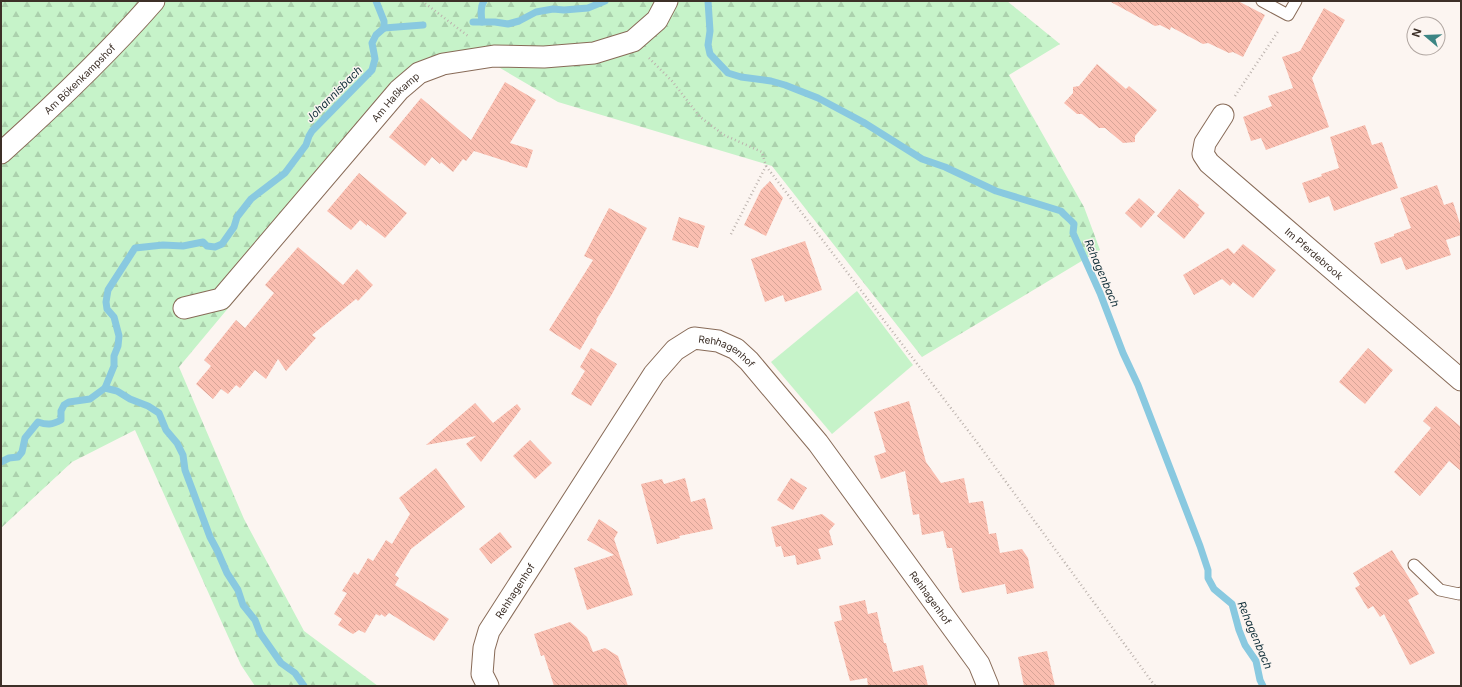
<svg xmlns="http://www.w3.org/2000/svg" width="1462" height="687" font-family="Inter,sans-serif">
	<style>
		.grass { fill: #c6f3c9 }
		.forest { fill: url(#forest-firs) }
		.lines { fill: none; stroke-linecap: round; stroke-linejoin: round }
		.stream { stroke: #89c9e0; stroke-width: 7 }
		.building { fill: url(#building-back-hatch) }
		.lane-casing { stroke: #886b58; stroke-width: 13 }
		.street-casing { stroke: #886b58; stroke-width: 23 }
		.path { stroke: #bcb3ae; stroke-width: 2.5; stroke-dasharray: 1 3; stroke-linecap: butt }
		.lane { stroke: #fff; stroke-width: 11 }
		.street { stroke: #fff; stroke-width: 21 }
		.labels { text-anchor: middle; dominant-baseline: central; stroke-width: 3; stroke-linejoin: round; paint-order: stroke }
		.street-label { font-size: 10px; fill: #3d3028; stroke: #fcf5f1 }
		.water-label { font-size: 11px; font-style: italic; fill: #102f39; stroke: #fcf5f1 }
	</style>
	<defs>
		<pattern id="forest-firs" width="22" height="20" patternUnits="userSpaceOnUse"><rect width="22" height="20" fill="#c6f3c9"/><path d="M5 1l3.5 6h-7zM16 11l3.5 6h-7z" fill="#abd1ad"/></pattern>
		<pattern id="building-back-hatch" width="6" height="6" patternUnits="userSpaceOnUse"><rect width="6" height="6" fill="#fabeb0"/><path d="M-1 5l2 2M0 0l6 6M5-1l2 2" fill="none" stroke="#d7a497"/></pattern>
	</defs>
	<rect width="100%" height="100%" fill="#fcf5f1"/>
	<path class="grass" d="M857,291L913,365L832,434L771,362Z"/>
	<path class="forest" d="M1,1H1007L1060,44L1009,75L1084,207L1100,250L922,357L772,166L558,102L495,65L433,75L411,89L179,367L244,519L304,631L378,686H255L241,665L135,430L72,462L1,528Z"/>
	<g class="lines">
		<g class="stream">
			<path d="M708,1L710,31L708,45L710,54L728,73L741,77L771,81L785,85L818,98L863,122L922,159L945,167L996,191L1061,211C1065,216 1070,219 1074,224L1073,233L1100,293L1123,353L1138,385L1200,546L1208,570V578L1214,589L1232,604L1239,630L1245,645L1256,661L1260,680L1263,686"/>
			<path d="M473,22H495L508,24L519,21L536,12L553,9L564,10L588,8L605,1"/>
			<path d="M482,22C481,15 480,7 484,1"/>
			<path d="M384,28L423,25"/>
			<path d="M105,388L117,391L130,399L148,406L159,413L166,430L177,443L183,455L185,470L210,537L217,550L227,573L238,590L243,605L255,620L260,633L281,663L295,673L304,686"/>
			<path d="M1,462L9,458L18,457L22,452L25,438L38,422C47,425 52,425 61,420V411L64,405L69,402L90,399L105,388L114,366V356L118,346L119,336L114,317L107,309L106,302L108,290L135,248L163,245L183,246L203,242L207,246L215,247L222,244L234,227L237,217L251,199L285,173L306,145L309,136L312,131L372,70L375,59L372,43L376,35L384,28V21L376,1"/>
		</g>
	</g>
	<g class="building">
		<path d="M1109,1H1238L1265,15L1243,57L1233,52L1229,53L1208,43L1203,44L1171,27L1170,30L1160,25L1155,26Z"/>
		<path d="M1324,8L1345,20L1312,78L1329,127L1266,150L1261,138L1251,141L1243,117L1272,106L1268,96L1293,88L1282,57L1300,51Z"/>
		<path d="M1097,64L1126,89L1129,86L1157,110L1135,136V142L1123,143L1105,128H1099L1082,114H1077L1064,103L1073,93V87L1079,86Z"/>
		<path d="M505,82L536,100L510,143L533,150L527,168L474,151L466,161L463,159L453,172L441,162L440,164L432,157L425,166L389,137L421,98L471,140Z"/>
		<path d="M1365,125L1372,145L1382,142L1398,188L1334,211L1329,196L1309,203L1302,183L1322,176L1321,174L1339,168L1330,137Z"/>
		<path d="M359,173L407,213L385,238L367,224V226L360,220L351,230L327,211Z"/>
		<path d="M770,181L783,198L766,236L744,225L761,190Z"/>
		<path d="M1437,185L1444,205L1453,202L1461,227V235L1446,240L1451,255L1406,270L1401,257L1381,264L1374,243L1394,236V234L1411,228L1400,198Z"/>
		<path d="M1179,189L1199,205L1198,207L1205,213L1184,239L1157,216Z"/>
		<path d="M1139,198L1155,212L1141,228L1125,213Z"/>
		<path d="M609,208L647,228L612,294L596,320L597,321L580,350L549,330L593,260L584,256Z"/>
		<path d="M679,217L705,226L698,248L672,240Z"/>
		<path d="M805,241L822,290L785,302L783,295L765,302L751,259Z"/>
		<path d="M1243,244L1276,270L1253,298L1233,282L1230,286L1222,279L1194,295L1183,275L1228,248L1234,254Z"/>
		<path d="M298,247L343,285L357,269L373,285L358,301L356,299L312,335L316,338L286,371L278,359L266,379L255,370L240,388L236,385L228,394L221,389L213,399L196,384L211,366L204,360L236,320L245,328L274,293L265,285Z"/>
		<path d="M591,348L617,364L591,406L571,394L585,371L580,367Z"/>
		<path d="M1368,348L1393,370L1365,404L1339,382Z"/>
		<path d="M909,401L926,462L941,483L964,478L969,503L983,501L989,534L996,533L1000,553L1022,549L1028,558L1034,588L1007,594L1005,584L962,593L961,590H960L952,548H947L943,531L922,535L919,514L913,515L905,471L881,479L874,456L886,452L874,412Z"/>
		<path d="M475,403L493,423L517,404L521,409L481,462L466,444L476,436L426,445Z"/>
		<path d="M1436,406L1461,427V471L1449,461L1420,496L1394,472L1431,428L1423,421Z"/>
		<path d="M530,440L552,463L535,479L513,456Z"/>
		<path d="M436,468L465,507L411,549L395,575L399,578L395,585L449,619L434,641L389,613L385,617L381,614L380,616L376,614L365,633L359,630L353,634L338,625L342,619L334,614L347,593L342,591L354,572L358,575L368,558L373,561L386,540L392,544L410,514L399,498Z"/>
		<path d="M685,478L691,502L705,498L713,529L679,536L680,538L657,544L641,484L662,479L664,484Z"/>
		<path d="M791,478L807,488L793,510L777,500Z"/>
		<path d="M822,514L835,524L829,531L833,545L818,549L821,559L797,565L795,555L784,557L781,546L776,547L771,527Z"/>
		<path d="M599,519L618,532L614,539L633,595L587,610L574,568L614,555L587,540Z"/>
		<path d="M500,532L512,547L491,564L479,549Z"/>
		<path d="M1392,550L1419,594L1408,600L1435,653L1410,665L1384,614L1380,617L1373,606L1368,609L1355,588L1360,585L1353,573Z"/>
		<path d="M865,600L868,614L877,612L884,643H886L893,672L923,665L928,686H868L867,678L850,681L834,622L842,620L839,606Z"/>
		<path d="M570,622L587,637L593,652L605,648L618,656L628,686H554L544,655L541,656L534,634Z"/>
		<path d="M1047,651L1055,686H1024L1018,657Z"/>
	</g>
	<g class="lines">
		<g class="lane-casing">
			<g id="lane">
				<path d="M1262,1L1288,15L1296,1"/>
				<path d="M1414,565L1440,590L1459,594L1461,593"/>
			</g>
		</g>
		<g class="street-casing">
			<g id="street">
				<path id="s1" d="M1223,115L1205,143L1203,154L1209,163L1461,380"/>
				<path id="s2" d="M1,153C54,105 107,55 154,1"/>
				<path id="s3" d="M184,308L221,299L399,90L419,73L443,64L494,56L544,57L594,53L633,41L657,20L667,1"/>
				<path id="s4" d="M488,686L482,674L484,648L489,631L654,374L675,350L694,338L718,341L736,349L749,361L818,443L979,664L988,686"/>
			</g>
		</g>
		<g class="path">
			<path d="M422,1L468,36"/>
			<path d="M649,58L672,81L700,117L724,135L762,152L766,166L730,236"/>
			<path d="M1235,96L1279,30"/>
			<path d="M766,166L976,441L1155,686"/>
		</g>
		<use href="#lane" class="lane"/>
		<use href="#street" class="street"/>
	</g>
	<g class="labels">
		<g class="street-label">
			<text stroke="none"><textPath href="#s2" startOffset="108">Am Bökenkampshof</textPath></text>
			<text stroke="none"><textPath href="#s3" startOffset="305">Am Haßkamp</textPath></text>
			<text stroke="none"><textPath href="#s1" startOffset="194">Im Pferdebrook</textPath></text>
			<text stroke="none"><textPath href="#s4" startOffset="453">Rehhagenhof</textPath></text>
			<text stroke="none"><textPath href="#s4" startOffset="105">Rehhagenhof</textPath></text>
			<text stroke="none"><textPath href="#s4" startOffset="777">Rehhagenhof</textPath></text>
		</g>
		<g class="water-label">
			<text transform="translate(334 94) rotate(-45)">Johannisbach</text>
			<text transform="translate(1102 273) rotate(67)">Rehagenbach</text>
			<text transform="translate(1255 635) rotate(67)">Rehagenbach</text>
		</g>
	</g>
	<rect width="1462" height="687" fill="none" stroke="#3d3028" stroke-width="4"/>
	<g transform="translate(1426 36) rotate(289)"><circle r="19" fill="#fcf5f1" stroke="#b0a6a1"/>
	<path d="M0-3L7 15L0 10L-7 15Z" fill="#3c8584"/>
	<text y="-6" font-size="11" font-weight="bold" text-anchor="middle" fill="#3d3028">N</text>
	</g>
</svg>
